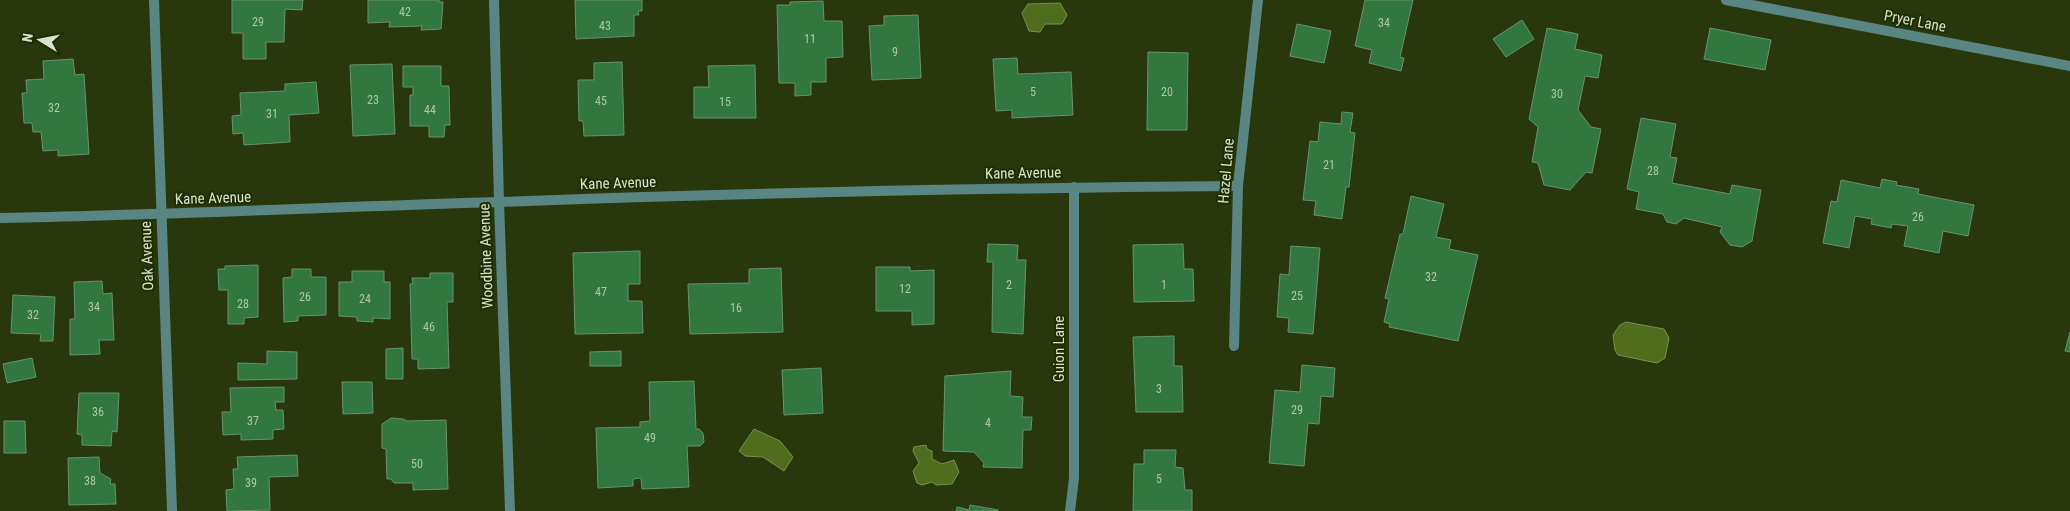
<svg xmlns="http://www.w3.org/2000/svg" width="2070" height="511" font-family="'Roboto Condensed',sans-serif">
	<style>
		.water { fill: #506d1e; stroke: #789052 }
		.building { fill: #31773f; stroke: #69926f }
		.lines { fill: none; stroke-linecap: round; stroke-linejoin: round }
		.minor { stroke: #598682; stroke-width: 10 }
		.labels { text-anchor: middle; dominant-baseline: central; stroke-width: 4; stroke-linejoin: round; paint-order: stroke }
		.number-label { font-size: 12px; fill: #aec8a7 }
		.street-label { font-size: 15px; fill: #d7e3ca; stroke: #1e2e01 }
	</style>
	<rect width="100%" height="100%" fill="#28380c"/>
	<g class="water">
		<path d="M1060,3L1067,15L1062,24H1045L1040,32L1029,31L1022,13L1028,4Z"/>
		<path d="M1626,322L1664,329L1669,338L1665,358L1657,363L1618,355L1615,350L1613,335L1620,325Z"/>
		<path d="M754,429L780,441L793,457L784,471L763,457L745,456L739,451Z"/>
		<path d="M926,445L927,449L932,451V459L942,464L954,460L959,472L952,484L936,485L932,482L922,485L917,483L913,471L919,463L913,451L914,447Z"/>
	</g>
	<g class="building">
		<path d="M232,0H303L302,10L285,9L284,42H266V59H243V33H232Z"/>
		<path d="M368,0H439V2H443L441,29L421,30L422,26L389,27L390,22L368,23Z"/>
		<path d="M575,0H642V11H638L639,15H634V36L576,39Z"/>
		<path d="M1365,0H1413L1400,57L1404,58L1401,71L1369,63L1372,50L1355,46Z"/>
		<path d="M823,1L824,21H842L843,57L826,58V82H811V95L795,96V83H779L777,5H790V2Z"/>
		<path d="M918,15L921,78L872,80L869,26L884,25V16Z"/>
		<path d="M1522,20L1534,39L1506,57L1493,39Z"/>
		<path d="M1297,24L1331,31L1324,63L1290,56Z"/>
		<path d="M1547,28L1578,34L1575,49L1602,55L1598,78L1585,76L1578,110L1591,127L1601,129L1592,173L1586,172L1570,190L1544,185L1538,163L1532,162L1538,127L1529,119Z"/>
		<path d="M1710,28L1771,40L1765,70L1704,59Z"/>
		<path d="M1148,52L1188,53L1187,130H1147Z"/>
		<path d="M1017,58L1018,74L1071,72L1073,115L1012,118V110L996,111L993,59Z"/>
		<path d="M73,59L75,75L84,74L89,154L58,156V150L43,151L41,132H33L32,123H24L22,93H27L26,80L44,79L43,61Z"/>
		<path d="M622,62L624,135L584,136L583,121H579L578,80H594V63Z"/>
		<path d="M392,64L395,134L353,136L350,65Z"/>
		<path d="M755,65L756,118H694V87H709L708,66Z"/>
		<path d="M403,66H441V86H449L450,125H445L444,137H429V126H410V95H413V87H403Z"/>
		<path d="M316,82L319,113L289,115L290,142L244,145L243,133L233,134L232,116L241,115L240,93L285,91V84Z"/>
		<path d="M1342,112L1353,113L1350,132L1355,133L1349,187H1346L1342,219L1314,215L1316,201L1303,200L1310,141L1318,142L1320,122L1341,124Z"/>
		<path d="M1641,118L1676,124L1670,157L1677,158L1672,183L1730,194L1732,185L1761,190L1752,241L1742,247L1730,245L1720,232L1722,227L1684,218L1676,224L1667,222L1663,214L1636,209L1639,192L1627,189Z"/>
		<path d="M1882,179L1897,182L1896,185L1919,189L1918,194L1974,205L1968,236L1943,231L1939,253L1904,246L1908,226L1892,224L1891,228L1871,224L1872,219L1855,216L1849,248L1823,243L1831,201L1837,202L1841,180L1880,188Z"/>
		<path d="M1411,196L1444,204L1436,237L1451,240L1449,249L1478,255L1458,341L1389,327L1390,324L1384,322L1389,299L1385,298L1400,234H1403Z"/>
		<path d="M988,244L1018,245L1017,260H1026L1023,334L992,332L993,262H987Z"/>
		<path d="M1183,244L1184,269H1193L1194,301L1134,302L1133,245Z"/>
		<path d="M1291,246L1320,248L1313,334L1288,332L1289,318L1277,317L1280,274L1289,275Z"/>
		<path d="M640,251V284H628V301H642L643,333L575,334L573,253Z"/>
		<path d="M258,265V317L244,318V324H228V290H219L218,269H225V266Z"/>
		<path d="M876,267H910V271L934,270V324L912,325V311H876Z"/>
		<path d="M781,268L783,332L690,334L688,284L749,283V269Z"/>
		<path d="M292,269H311V277H326V315L298,316V321L284,322L283,278L292,277Z"/>
		<path d="M352,271H384V282H390V319L373,318V322L357,321V317L339,316V282H352Z"/>
		<path d="M430,273H453V302H447L449,368L418,369V359H412L410,284H413L412,278H430Z"/>
		<path d="M102,281L103,294L112,293L114,340H99L100,354L70,355V319H75L74,282Z"/>
		<path d="M13,295L55,297L53,341H40L41,334L11,333Z"/>
		<path d="M2070,332V352L2065,351Z"/>
		<path d="M1174,336V366H1182L1183,412H1136L1133,337Z"/>
		<path d="M403,348V379H386V349Z"/>
		<path d="M267,351L297,352V379L238,380V363L267,364Z"/>
		<path d="M621,351V366H590V352Z"/>
		<path d="M32,358L36,377L7,383L3,364Z"/>
		<path d="M1302,365L1335,368L1333,397L1321,396L1319,424L1308,423L1304,466L1269,463L1275,390L1300,392Z"/>
		<path d="M821,368L823,413L784,415L782,370Z"/>
		<path d="M1011,371L1010,396L1023,397L1022,417H1032L1031,430H1023L1022,468L983,467L984,463L974,452L943,451L945,376Z"/>
		<path d="M694,381L696,429H699L703,433L704,442L700,446H687L689,487L642,489L641,478L633,479V486L598,488L596,428L640,427V422L650,421L649,382Z"/>
		<path d="M342,382H372L373,413L343,414Z"/>
		<path d="M284,387V402H275L276,410H283L284,429L273,430V439L241,440V434L223,435L222,412H231L230,388Z"/>
		<path d="M79,393H119L117,432L112,431L111,446L82,445V435L77,434Z"/>
		<path d="M391,418L403,419L407,421L446,420L448,489L413,490V483H394L391,479H387L386,449L382,448V424Z"/>
		<path d="M4,421H25L26,453H4Z"/>
		<path d="M1144,450H1176L1175,467L1183,468L1185,490H1192V511H1133L1134,464H1144Z"/>
		<path d="M297,455L298,476L269,477L270,510L227,511L226,490L234,489L233,469H238L237,457Z"/>
		<path d="M99,457L100,473L111,479L110,484H115L116,504L69,505L68,458Z"/>
		<path d="M970,505L998,510V511H956L957,507L969,510Z"/>
	</g>
	<g class="lines">
		<g class="minor">
			<path d="M154,0L172,511"/>
			<path d="M494,0L499,202L510,511"/>
			<path d="M1726,0L2070,66"/>
			<path d="M0,218C166,215 332,207 498,202C744,193 991,188 1238,186"/>
			<path d="M1234,346L1238,186L1258,0"/>
			<path d="M1070,511L1074,478V187"/>
		</g>
	</g>
	<g class="labels">
		<g class="number-label">
			<text x="405" y="12">42</text>
			<text x="258" y="22">29</text>
			<text x="1384" y="23">34</text>
			<text x="605" y="26">43</text>
			<text x="810" y="39">11</text>
			<text x="895" y="52">9</text>
			<text x="1033" y="92">5</text>
			<text x="1167" y="92">20</text>
			<text x="1557" y="94">30</text>
			<text x="373" y="100">23</text>
			<text x="601" y="101">45</text>
			<text x="725" y="102">15</text>
			<text x="54" y="108">32</text>
			<text x="430" y="110">44</text>
			<text x="272" y="114">31</text>
			<text x="1329" y="165">21</text>
			<text x="1653" y="171">28</text>
			<text x="1918" y="217">26</text>
			<text x="1431" y="277">32</text>
			<text x="1009" y="285">2</text>
			<text x="1164" y="285">1</text>
			<text x="905" y="289">12</text>
			<text x="601" y="292">47</text>
			<text x="1297" y="296">25</text>
			<text x="305" y="297">26</text>
			<text x="365" y="299">24</text>
			<text x="243" y="304">28</text>
			<text x="94" y="307">34</text>
			<text x="736" y="308">16</text>
			<text x="33" y="315">32</text>
			<text x="429" y="327">46</text>
			<text x="1159" y="389">3</text>
			<text x="1297" y="410">29</text>
			<text x="98" y="412">36</text>
			<text x="253" y="421">37</text>
			<text x="988" y="423">4</text>
			<text x="650" y="438">49</text>
			<text x="417" y="464">50</text>
			<text x="1159" y="479">5</text>
			<text x="90" y="481">38</text>
			<text x="251" y="483">39</text>
		</g>
		<g class="street-label">
			<text transform="translate(1915 21) rotate(11)">Pryer Lane</text>
			<text transform="translate(1226 171) rotate(-85)">Hazel Lane</text>
			<text transform="translate(1023 173) rotate(-1)">Kane Avenue</text>
			<text transform="translate(618 183) rotate(-2)">Kane Avenue</text>
			<text transform="translate(213 198) rotate(-2)">Kane Avenue</text>
			<text transform="translate(147 256) rotate(-92)">Oak Avenue</text>
			<text transform="translate(486 256) rotate(-92)">Woodbine Avenue</text>
			<text transform="translate(1059 349) rotate(-90)">Guion Lane</text>
		</g>
	</g>
	<g transform="translate(40 40) rotate(280)" stroke="#1e2e01" stroke-width="4" paint-order="stroke">
	<path d="M0-4L9 19L0 12L-9 19Z" fill="#d7e3ca"/>
	<text y="-8" font-size="14" font-weight="bold" text-anchor="middle" fill="#d7e3ca">N</text>
	</g>
</svg>
